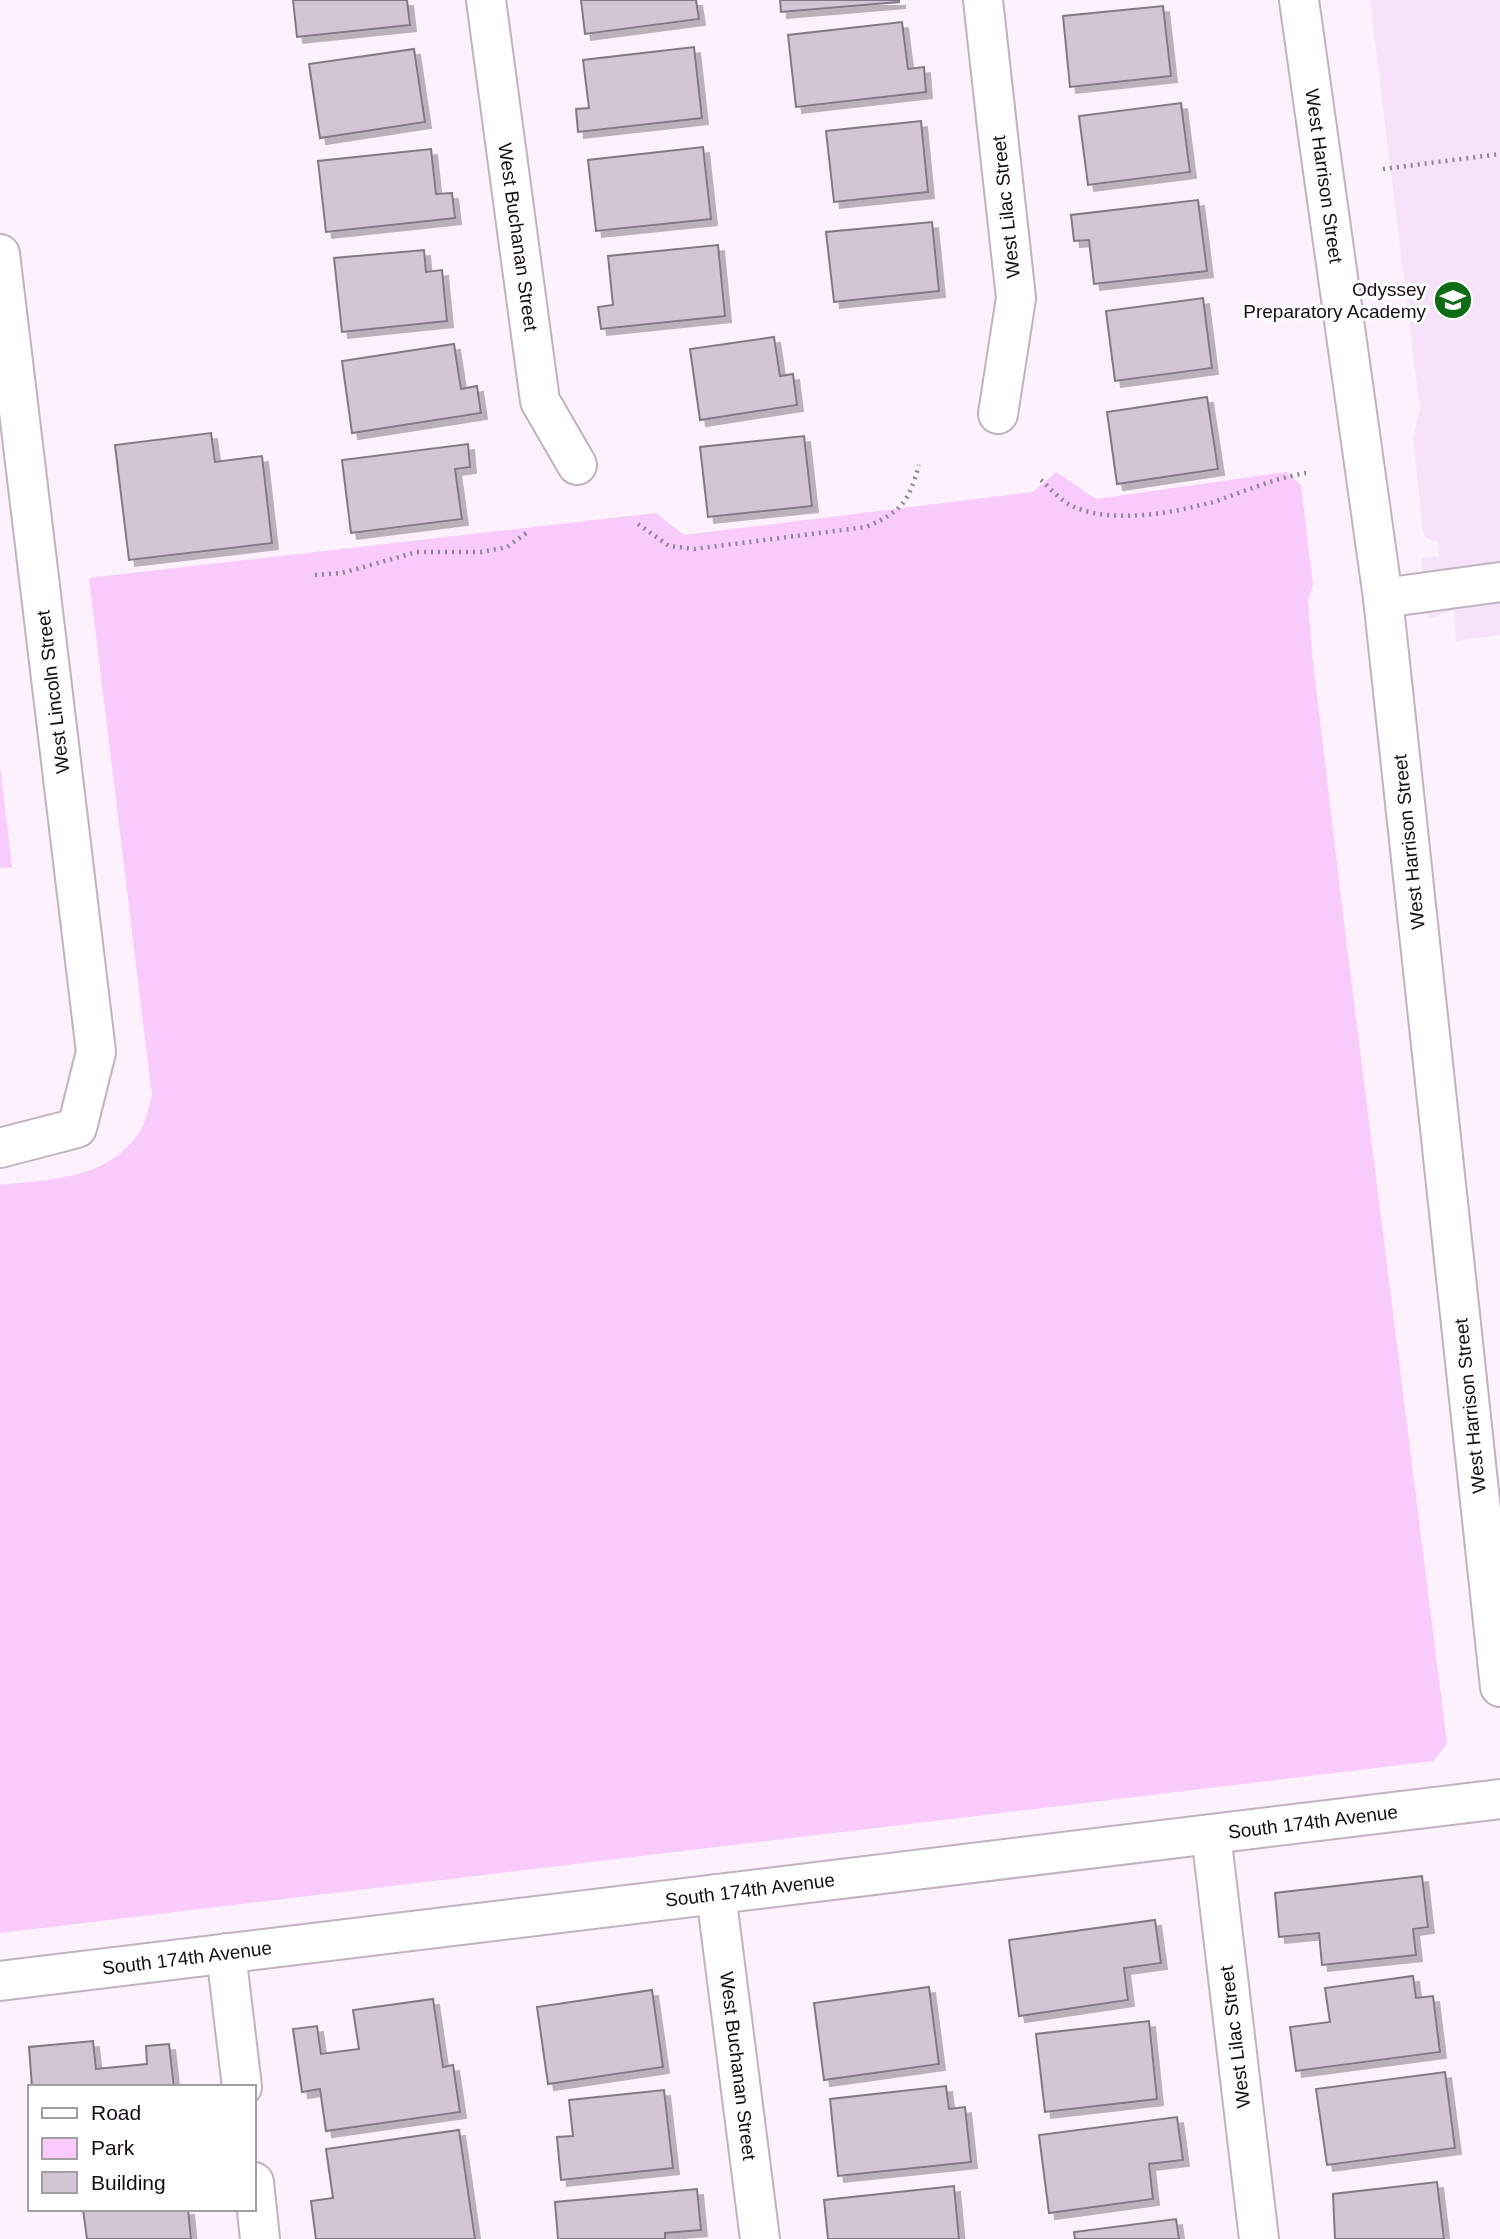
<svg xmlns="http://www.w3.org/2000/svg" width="1500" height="2239" font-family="Helvetica,sans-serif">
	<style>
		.built { fill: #f7e3f9 }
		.green { fill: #f8cbfc }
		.building { fill: #d3c5d4; stroke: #857886; stroke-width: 2; filter: url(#shadow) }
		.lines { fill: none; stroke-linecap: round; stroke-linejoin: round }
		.minor-casing { stroke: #c0b2c1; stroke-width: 42 }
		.path { stroke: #8f868f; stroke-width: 4.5; stroke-dasharray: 2 5; stroke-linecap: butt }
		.minor { stroke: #fff; stroke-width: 38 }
		.labels { text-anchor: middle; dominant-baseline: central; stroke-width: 6; stroke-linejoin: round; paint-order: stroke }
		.street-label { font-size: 19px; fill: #140f14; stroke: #fff }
		.poi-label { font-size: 19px; fill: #140f14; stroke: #fff; text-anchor: end }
	</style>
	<defs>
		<filter id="shadow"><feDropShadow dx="6" dy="6" stdDeviation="0" flood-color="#0004"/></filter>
	</defs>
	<rect width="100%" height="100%" fill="#fdf1fe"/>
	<path class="built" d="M1370,0H1500V635L1456,641L1454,610L1429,619L1421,558L1439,556V552L1438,542L1426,538L1423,531L1413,438L1420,410Z"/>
	<g class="green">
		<path d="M1056,472L1096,499L1286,472L1301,485L1313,585L1308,600L1312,653L1345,931L1447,1743L1434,1761L0,1933V1185C52,1179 106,1180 139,1133C146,1123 148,1108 152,1096L89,578L656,513L684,535L1033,492Z"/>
		<path d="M0,765L12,867L0,868Z"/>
	</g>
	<g class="building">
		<path d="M293,0H407L410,25L297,37Z"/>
		<path d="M581,0H696L699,19L585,34Z"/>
		<path d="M780,0H899V2L781,12Z"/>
		<path d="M1163,6L1171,76L1070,87L1063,16Z"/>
		<path d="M902,22L908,69L924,67L926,92L796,107L788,35Z"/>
		<path d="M694,47L702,118L578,132L576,109L589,108L583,60Z"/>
		<path d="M414,49L425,122L320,138L309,64Z"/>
		<path d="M1181,103L1190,172L1088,185L1079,116Z"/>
		<path d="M921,121L928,192L834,202L826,131Z"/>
		<path d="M703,147L711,219L596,231L588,160Z"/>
		<path d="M431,149L436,194L452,193L455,218L326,232L318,161Z"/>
		<path d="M1198,200L1207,271L1094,284L1089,240L1074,241L1071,215Z"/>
		<path d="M932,222L939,291L834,302L826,232Z"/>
		<path d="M718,245L725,316L601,329L598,307L613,305L608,256Z"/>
		<path d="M424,250L426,272L442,270L447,321L342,332L334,258Z"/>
		<path d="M1203,298L1212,368L1115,381L1106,311Z"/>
		<path d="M774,337L780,376L793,374L797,405L700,420L690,349Z"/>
		<path d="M454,344L461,389L477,386L481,413L352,433L342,361Z"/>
		<path d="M1207,397L1218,469L1117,484L1107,412Z"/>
		<path d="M211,433L215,462L262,456L272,543L129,560L115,445Z"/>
		<path d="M804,436L812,506L708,517L700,447Z"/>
		<path d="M468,444L470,467L455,469L462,519L351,533L342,460Z"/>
		<path d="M1422,1876L1428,1927L1413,1929L1416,1955L1322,1965L1319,1933L1279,1937L1275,1893Z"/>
		<path d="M1155,1920L1161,1963L1124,1968L1128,2000L1019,2016L1009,1940Z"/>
		<path d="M1413,1976L1416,1998L1433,1996L1440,2052L1296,2071L1290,2027L1330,2022L1325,1988Z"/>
		<path d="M929,1987L939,2064L824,2080L814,2003Z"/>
		<path d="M652,1990L663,2067L548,2084L537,2007Z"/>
		<path d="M433,1999L443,2067L453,2065L460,2112L326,2131L320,2089L302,2092L293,2029L317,2026L321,2054L359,2049L353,2010Z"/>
		<path d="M1149,2021L1157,2099L1045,2112L1036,2034Z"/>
		<path d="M93,2041L96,2069L147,2064L146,2046L169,2044L174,2087H32L29,2047Z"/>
		<path d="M1445,2072L1455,2148L1327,2165L1316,2089Z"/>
		<path d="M946,2086L949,2109L965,2107L971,2162L838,2176L830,2099Z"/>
		<path d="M664,2090L673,2168L561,2180L557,2137L573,2136L569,2100Z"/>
		<path d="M1177,2117L1183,2160L1149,2164L1153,2199L1049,2213L1039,2135Z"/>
		<path d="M459,2130L475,2239H316L311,2201L333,2198L326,2149Z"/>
		<path d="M1437,2182L1444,2239H1335L1333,2194Z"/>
		<path d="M954,2186L959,2239H828L824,2200Z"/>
		<path d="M697,2189L701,2230L665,2233V2239H558L555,2202Z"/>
		<path d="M83,2209H188L191,2239H87Z"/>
		<path d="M1176,2219L1179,2239H1075L1074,2232Z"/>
	</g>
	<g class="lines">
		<g class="minor-casing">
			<g id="minor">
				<path d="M486,0L540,401L577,465"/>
				<path d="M983,0L1016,298L998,414"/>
				<path d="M1299,0L1383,598L1500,1687"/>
				<path d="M0,254L96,1052L77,1128L0,1148"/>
				<path d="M1383,598L1500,582"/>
				<path d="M1211,1834L1259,2239"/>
				<path d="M716,1894L760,2239"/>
				<path d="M226,1953L242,2087"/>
				<path d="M0,1981L1500,1799"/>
				<path d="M254,2182L260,2239"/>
			</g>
		</g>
		<g class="path">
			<path d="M1383,169L1500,154"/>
			<path d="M1041,480C1051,489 1062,502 1074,507C1114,524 1173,513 1213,502C1244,492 1274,478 1306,473"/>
			<path d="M638,524L669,546L694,549L866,527C903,511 908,502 919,465"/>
			<path d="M315,575L342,573L417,552H481L507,547L529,531"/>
		</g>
		<use href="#minor" class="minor"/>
	</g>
	<defs>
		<g id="school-disc" transform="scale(2.0125)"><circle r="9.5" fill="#0e6c17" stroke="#fff"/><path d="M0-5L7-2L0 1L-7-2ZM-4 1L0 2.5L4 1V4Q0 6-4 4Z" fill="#fff"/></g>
	</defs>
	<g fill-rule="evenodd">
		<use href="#school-disc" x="1453" y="300"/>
	</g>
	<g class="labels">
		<g class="street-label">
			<text transform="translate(1324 176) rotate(82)">West Harrison Street</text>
			<text transform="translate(1006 207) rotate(-96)">West Lilac Street</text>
			<text transform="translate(518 237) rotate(82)">West Buchanan Street</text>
			<text transform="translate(53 692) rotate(-97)">West Lincoln Street</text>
			<text transform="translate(1409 842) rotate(-96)">West Harrison Street</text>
			<text transform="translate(1470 1406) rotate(-96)">West Harrison Street</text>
			<text transform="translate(1313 1822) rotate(-7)">South 174th Avenue</text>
			<text transform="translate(750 1890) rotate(-7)">South 174th Avenue</text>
			<text transform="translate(187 1958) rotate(-7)">South 174th Avenue</text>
			<text transform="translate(1235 2037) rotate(-97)">West Lilac Street</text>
			<text transform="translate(738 2066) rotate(83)">West Buchanan Street</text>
		</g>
		<g class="poi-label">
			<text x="1426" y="289">Odyssey<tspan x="1426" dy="22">Preparatory Academy</tspan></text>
		</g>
	</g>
	<rect x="28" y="2085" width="228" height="126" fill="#ffffff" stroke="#a19fa1" stroke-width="2"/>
	<rect x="42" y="2108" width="35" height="10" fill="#ffffff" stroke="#a19fa1" stroke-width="2"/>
	<text x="91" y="2120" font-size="21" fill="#140f14">Road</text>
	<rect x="42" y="2138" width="35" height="21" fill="#f8cbfc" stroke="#a19fa1" stroke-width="2"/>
	<text x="91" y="2155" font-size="21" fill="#140f14">Park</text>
	<rect x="42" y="2172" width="35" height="21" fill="#d3c5d4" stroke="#a19fa1" stroke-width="2"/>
	<text x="91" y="2190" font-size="21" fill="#140f14">Building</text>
</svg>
